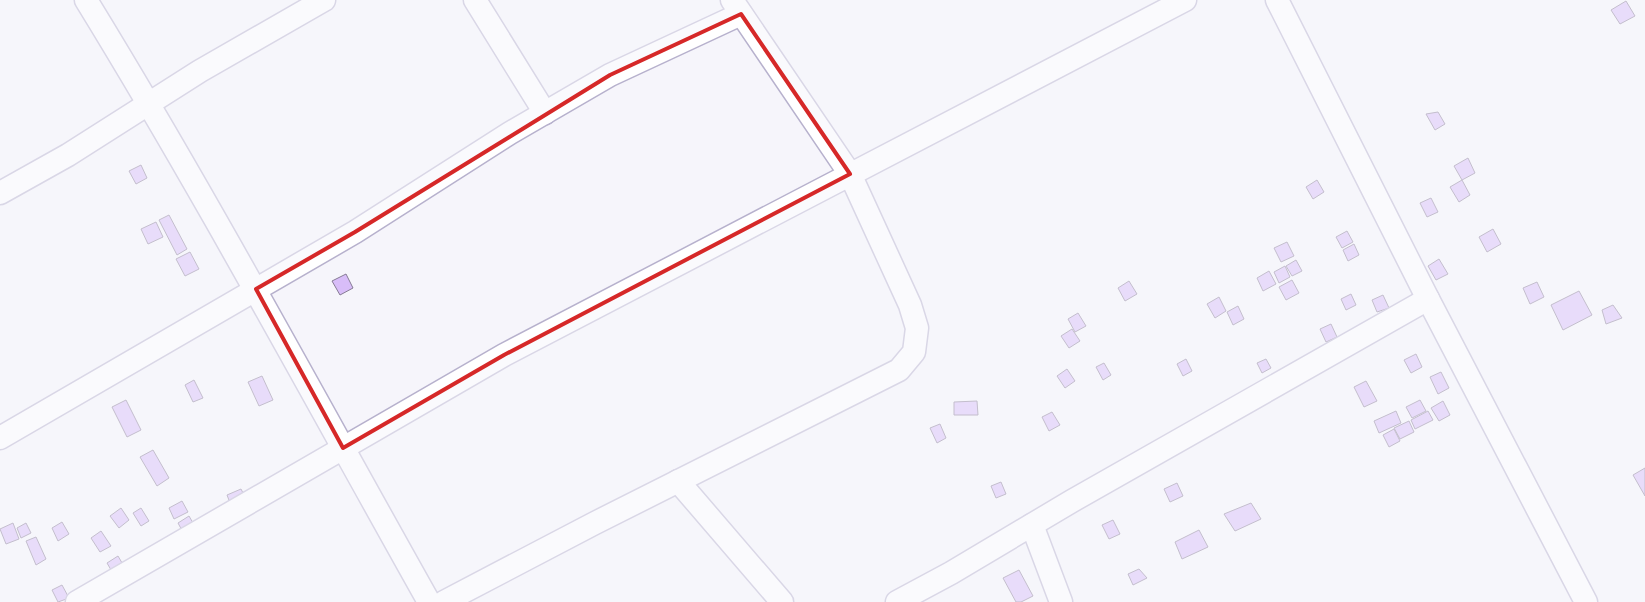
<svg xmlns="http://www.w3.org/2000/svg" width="1645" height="602" font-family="Bitter,serif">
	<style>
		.building { fill: #d8bdf8; stroke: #867b94 }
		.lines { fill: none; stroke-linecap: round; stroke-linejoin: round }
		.minor-casing { stroke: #b7b1cd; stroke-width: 25 }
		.minor { stroke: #fff; stroke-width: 22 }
		.marked { fill: none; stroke: #d62828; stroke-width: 4; stroke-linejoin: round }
	</style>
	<rect width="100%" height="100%" fill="#f6f5fb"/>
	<g class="building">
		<path d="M1626,1L1635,16L1620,24L1611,10Z"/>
		<path d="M1438,112L1445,124L1435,130L1426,114Z"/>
		<path d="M1468,158L1475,173L1462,180L1454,166Z"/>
		<path d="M141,165L147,178L136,184L129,171Z"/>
		<path d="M1317,180L1324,192L1313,199L1306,187Z"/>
		<path d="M1462,180L1470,195L1459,202L1450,187Z"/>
		<path d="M1431,198L1438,212L1427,217L1420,203Z"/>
		<path d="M169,215L187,249L177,255L159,220Z"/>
		<path d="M156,222L163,237L148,244L141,229Z"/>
		<path d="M1493,229L1501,244L1487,252L1479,237Z"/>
		<path d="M1347,231L1353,242L1342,248L1336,237Z"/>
		<path d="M1287,242L1294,256L1281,262L1274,248Z"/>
		<path d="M1354,244L1359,255L1348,261L1343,250Z"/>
		<path d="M190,252L199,269L185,276L176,259Z"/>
		<path d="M1439,259L1448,274L1436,280L1428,266Z"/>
		<path d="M1296,260L1302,271L1292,276L1286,266Z"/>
		<path d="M1285,266L1290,277L1279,283L1274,272Z"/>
		<path d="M1269,271L1276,284L1263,291L1257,278Z"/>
		<path d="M346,274L353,288L340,295L332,281Z"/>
		<path d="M1292,280L1299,293L1286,300L1279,287Z"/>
		<path d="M1129,281L1137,294L1125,301L1118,288Z"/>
		<path d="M1537,282L1544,297L1530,304L1523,288Z"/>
		<path d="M1579,291L1592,315L1563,330L1551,305Z"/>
		<path d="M1351,294L1356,305L1346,310L1341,299Z"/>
		<path d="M1383,295L1389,308L1377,312L1372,300Z"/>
		<path d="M1219,297L1226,311L1215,318L1207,304Z"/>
		<path d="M1613,305L1622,318L1606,324L1602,310Z"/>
		<path d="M1238,306L1244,319L1233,325L1227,312Z"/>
		<path d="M1078,313L1086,326L1075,332L1068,319Z"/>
		<path d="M1331,324L1337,337L1326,342L1320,329Z"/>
		<path d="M1072,329L1080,341L1069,348L1061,336Z"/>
		<path d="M1416,354L1422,367L1411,373L1404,360Z"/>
		<path d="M1186,359L1192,371L1183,376L1177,364Z"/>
		<path d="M1266,359L1271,368L1262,373L1257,363Z"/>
		<path d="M1104,363L1111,375L1103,380L1096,367Z"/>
		<path d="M1067,369L1075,381L1065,388L1057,376Z"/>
		<path d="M1441,372L1449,388L1438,394L1430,377Z"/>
		<path d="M262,376L273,400L259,406L248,382Z"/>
		<path d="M194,380L203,398L193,402L185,385Z"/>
		<path d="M1366,381L1377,401L1364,407L1354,387Z"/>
		<path d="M126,400L141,430L127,437L112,407Z"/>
		<path d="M1420,400L1426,411L1412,418L1406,407Z"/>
		<path d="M977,401L978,415H954V402Z"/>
		<path d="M1443,401L1450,415L1439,421L1431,408Z"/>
		<path d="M1396,411L1401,423L1379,433L1374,421Z"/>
		<path d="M1428,411L1433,420L1415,429L1411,420Z"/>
		<path d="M1052,412L1060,425L1049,431L1042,417Z"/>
		<path d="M1409,421L1414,432L1400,439L1394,428Z"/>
		<path d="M940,424L946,438L937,443L930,428Z"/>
		<path d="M1394,429L1400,441L1389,447L1383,435Z"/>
		<path d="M153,450L169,478L157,486L140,457Z"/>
		<path d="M1645,468V496L1633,475Z"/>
		<path d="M1001,482L1006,494L996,498L991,486Z"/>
		<path d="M1177,483L1183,496L1170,502L1164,489Z"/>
		<path d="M241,489L247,501L232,508L227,495Z"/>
		<path d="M182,501L188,512L174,519L169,508Z"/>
		<path d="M1251,503L1261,519L1235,531L1224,514Z"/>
		<path d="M121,508L129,520L119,528L110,516Z"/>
		<path d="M141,508L149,521L141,526L133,513Z"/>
		<path d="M189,516L197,530L185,536L178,523Z"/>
		<path d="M1113,520L1120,534L1109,539L1102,525Z"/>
		<path d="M62,522L69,534L58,541L52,528Z"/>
		<path d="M13,523L19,539L6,544L0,529Z"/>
		<path d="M26,523L31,533L21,538L17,528Z"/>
		<path d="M1199,530L1208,547L1182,559L1175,542Z"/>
		<path d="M101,531L111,546L100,552L91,538Z"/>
		<path d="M36,537L46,559L36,565L26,541Z"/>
		<path d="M118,556L125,568L114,575L107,563Z"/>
		<path d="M1139,569L1147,578L1133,585L1128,574Z"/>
		<path d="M1019,570L1033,596L1021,602H1016L1003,578Z"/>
		<path d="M62,585L69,598L58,602L52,590Z"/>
	</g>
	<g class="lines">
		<g class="minor-casing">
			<g id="minor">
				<path d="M86,0C207,197 316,401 429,602"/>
				<path d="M475,0L545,113"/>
				<path d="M1277,0L1428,299L1586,602"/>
				<path d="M0,193L68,155L200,71L324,0"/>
				<path d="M0,438L355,232L510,133L610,75L741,14"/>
				<path d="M678,481L782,602"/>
				<path d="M1032,525L1061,602"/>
				<path d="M77,602L504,355L1185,0"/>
				<path d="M444,602L595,523L899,370L914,352L917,328L910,305L850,174L732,0"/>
				<path d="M897,602L951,573L1072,501L1428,299"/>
			</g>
		</g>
		<use href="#minor" class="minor"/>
	</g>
	<path d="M0 0H1645V602H0ZM741,14L850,174L504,355L343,448L256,289L355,232L610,75Z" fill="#f6f5fb" fill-opacity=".55" fill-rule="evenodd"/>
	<path class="marked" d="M741,14L850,174L504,355L343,448L256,289L355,232L610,75Z"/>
</svg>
